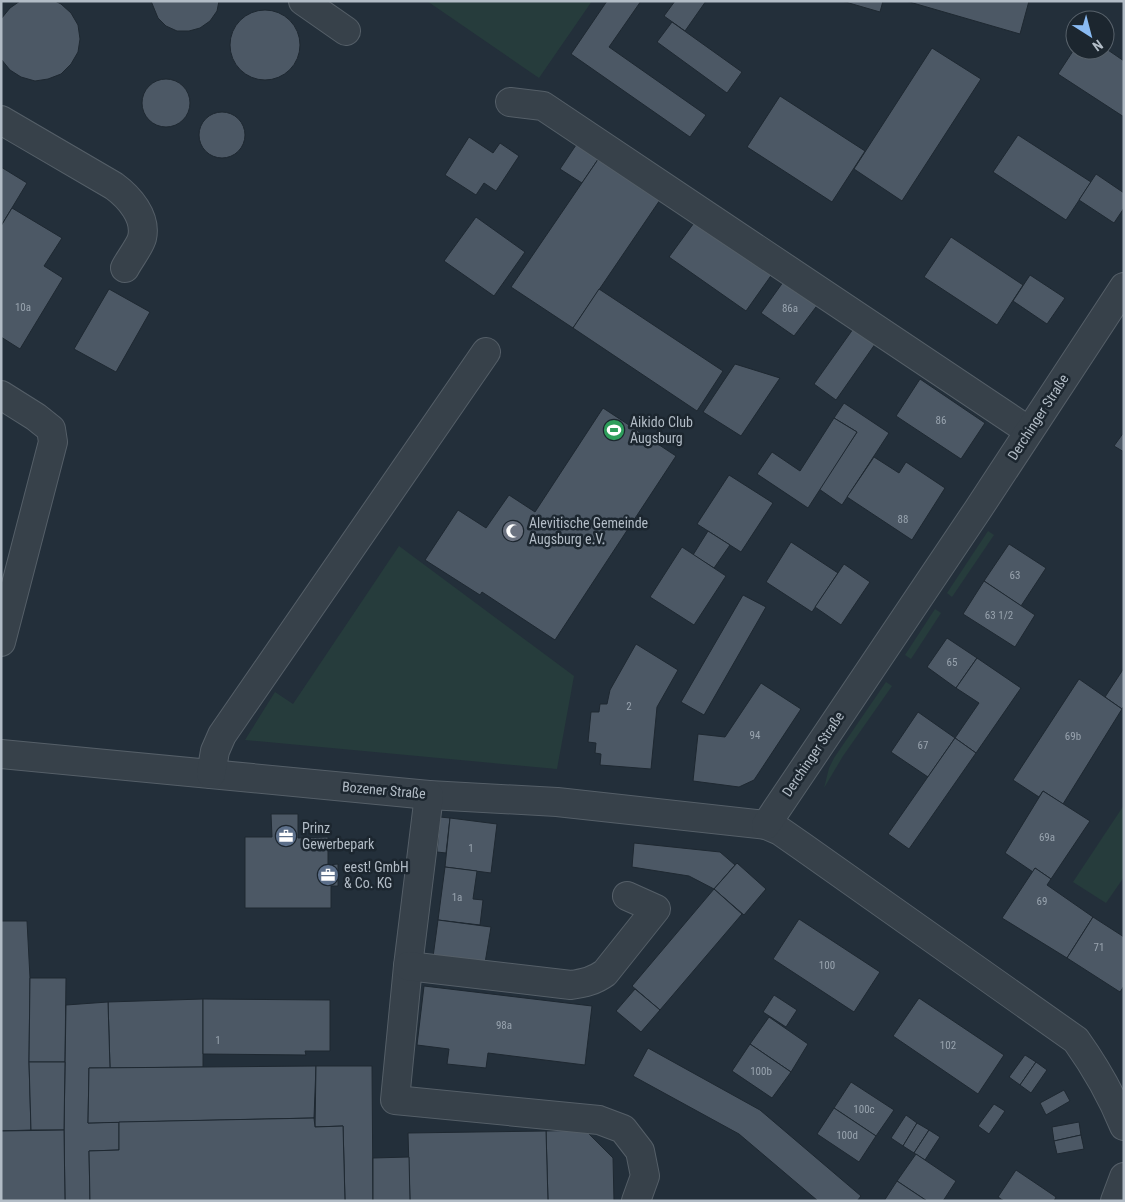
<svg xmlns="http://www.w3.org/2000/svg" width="1125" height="1202" font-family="'Roboto Condensed',sans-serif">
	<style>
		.green { fill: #263c3c }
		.building { fill: #4c5865; stroke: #1e2831 }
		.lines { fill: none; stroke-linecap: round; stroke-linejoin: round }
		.minor-casing { stroke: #555f68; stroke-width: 30 }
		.minor { stroke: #37414a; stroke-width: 28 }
		.labels { text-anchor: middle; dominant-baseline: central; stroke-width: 5; stroke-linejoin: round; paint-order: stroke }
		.number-label { font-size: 11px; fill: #98a3ae }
		.street-label { font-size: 14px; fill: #b2bcc6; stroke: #1c262f }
		.poi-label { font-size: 14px; fill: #b2bcc6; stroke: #1c262f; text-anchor: start }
	</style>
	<rect width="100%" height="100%" fill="#232f3a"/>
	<g class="green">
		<path d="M427,1H592L539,78Z"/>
		<path d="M988,531L994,535L952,597L947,593Z"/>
		<path d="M399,546L574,676L557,769L245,740L275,692L293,704Z"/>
		<path d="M935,609L941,613L911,659L905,655Z"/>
		<path d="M886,682L892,686L843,756L824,788L829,768L834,758Z"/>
		<path d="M1124,805V877L1106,903L1073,882Z"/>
	</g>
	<g class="building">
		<path d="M20,1H55L61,4L71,13L78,25L80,39L78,52L71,64L61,74L48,79L35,81L21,77L10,70L1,59V19L10,8Z"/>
		<path d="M151,1H219L217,11L210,21L200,28L189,31H177L166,26L158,18Z"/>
		<path d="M607,1H641L609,47L706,115L690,137L571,54Z"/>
		<path d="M675,1H706L685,31L664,16Z"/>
		<path d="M842,1H883L880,12Z"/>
		<path d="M906,1H1029L1020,34Z"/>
		<circle cx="265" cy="45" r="35"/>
		<path d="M672,22L742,72L727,93L657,42Z"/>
		<path d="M932,48L981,79L902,201L854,169Z"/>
		<path d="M1075,48V50H1105V48L1124,61V117L1058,74Z"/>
		<circle cx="166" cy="103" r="24"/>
		<path d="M780,96L865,151L832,202L747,147Z"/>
		<circle cx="222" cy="135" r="23"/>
		<path d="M1018,135L1091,182L1066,220L993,172Z"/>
		<path d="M469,137L493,153L500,143L519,156L496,191L484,183L476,195L445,175Z"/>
		<path d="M580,139L601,155L582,183L560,169Z"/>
		<path d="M601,155L662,197L573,328L511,287Z"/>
		<path d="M1,167L27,183L1,226Z"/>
		<path d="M1096,174L1124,193V208L1114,223L1079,200Z"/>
		<path d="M12,208L62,238L44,266L63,278L20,349L1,337V226Z"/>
		<path d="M699,216L775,270L746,311L669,257Z"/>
		<path d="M476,217L525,252L494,296L444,261Z"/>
		<path d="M951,237L1023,285L997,325L924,277Z"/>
		<path d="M1030,275L1065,298L1047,324L1013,301Z"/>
		<path d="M786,278L819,303L794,336L761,313Z"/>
		<path d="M109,289L150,312L116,372L74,349Z"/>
		<path d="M599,289L723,371L697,411L573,328Z"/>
		<path d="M858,322L880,337L836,400L814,384Z"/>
		<path d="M735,364L780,378L741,436L703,412Z"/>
		<path d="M920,379L985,423L961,459L896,416Z"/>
		<path d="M844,403L889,433L842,505L819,489L857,432L834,418Z"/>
		<path d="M603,408L676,456L555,640L482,592L480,595L425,560L458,510L486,528L509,495L535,512Z"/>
		<path d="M834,418L857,432L808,508L757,474L772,452L800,471Z"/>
		<path d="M1124,432V452L1114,446Z"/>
		<path d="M874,457L899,473L906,462L945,488L912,540L847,497Z"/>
		<path d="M729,475L773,503L741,552L697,524Z"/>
		<path d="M708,531L730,545L714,568L693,555Z"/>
		<path d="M791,542L838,573L812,612L766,582Z"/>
		<path d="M1009,544L1046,568L1021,606L984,581Z"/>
		<path d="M682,547L726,576L694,625L650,597Z"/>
		<path d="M844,564L870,582L841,625L815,607Z"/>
		<path d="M984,581L1035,615L1015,647L963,614Z"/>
		<path d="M743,595L766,607L704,715L681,702Z"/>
		<path d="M947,638L977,658L956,688L927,667Z"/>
		<path d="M636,644L678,670L657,707L651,769L600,765L601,754L595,753L596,743L588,742L591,712H599L600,704H607L610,690Z"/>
		<path d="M977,658L1021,688L976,753L955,738L979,703L956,688Z"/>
		<path d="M1124,668V706L1122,709L1105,697Z"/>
		<path d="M1079,679L1122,709L1063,804L1043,791L1039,797L1013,780Z"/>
		<path d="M761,683L801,709L754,780L739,787L693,781L698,734L725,737Z"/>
		<path d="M918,712L955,738L928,777L891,752Z"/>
		<path d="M955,738L976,753L909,849L888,834Z"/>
		<path d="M1043,791L1090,821L1051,879L1035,868L1033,872L1005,853Z"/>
		<path d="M271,814H298V838L328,837V865L338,864V886H331V908H245V837H272Z"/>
		<path d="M440,817L450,818L446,853L437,852Z"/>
		<path d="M450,818L497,824L491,873L445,867Z"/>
		<path d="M634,843L720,852L735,865L714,889L689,876L632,867Z"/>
		<path d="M737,863L766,889L744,915L714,889Z"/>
		<path d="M445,867L477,871L473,899L483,900L480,925L438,920Z"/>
		<path d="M1035,868L1051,879L1047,885L1093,917L1067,958L1002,918Z"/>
		<path d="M714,889L742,914L660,1010L632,986Z"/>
		<path d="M1093,917L1124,937V986L1120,992L1067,958Z"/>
		<path d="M799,919L880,972L854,1012L773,959Z"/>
		<path d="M438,920L491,927L485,963L433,957Z"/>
		<path d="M1,921H27L30,978L29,1062L31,1130L1,1131Z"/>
		<path d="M30,978H66L65,1062H29Z"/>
		<path d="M424,986L592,1006L585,1065L488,1053L486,1068L447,1064L449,1049L417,1045Z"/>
		<path d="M635,989L660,1010L641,1032L616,1011Z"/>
		<path d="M774,995L797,1010L786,1027L763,1012Z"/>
		<path d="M919,998L1004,1055L978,1094L893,1036Z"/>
		<path d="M203,999V1067L110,1068L108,1002Z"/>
		<path d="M203,999L330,1000V1051H305L306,1055L203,1054Z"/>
		<path d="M108,1002L110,1068H89L88,1123L119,1122V1150L89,1151L90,1201H65L64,1130L66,1005Z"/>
		<path d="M769,1017L808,1044L791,1072L750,1044Z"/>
		<path d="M750,1044L791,1072L772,1098L732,1071Z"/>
		<path d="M648,1048L760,1110L861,1196L857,1201H818L739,1134L633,1076Z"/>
		<path d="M1025,1055L1036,1062L1020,1085L1009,1077Z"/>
		<path d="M29,1062H65L64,1130H31Z"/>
		<path d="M1036,1062L1047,1070L1031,1093L1020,1085Z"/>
		<path d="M316,1066L314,1118L88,1123L89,1068Z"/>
		<path d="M316,1066H372L373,1201H345L343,1126L315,1127Z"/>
		<path d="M851,1082L894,1110L876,1136L834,1108Z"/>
		<path d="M1064,1090L1070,1101L1046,1115L1040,1103Z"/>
		<path d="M994,1104L1005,1111L989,1134L978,1126Z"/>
		<path d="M834,1108L876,1136L859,1162L817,1134Z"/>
		<path d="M906,1115L917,1123L903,1146L891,1138Z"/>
		<path d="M314,1118L315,1127L343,1126L345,1201H90L89,1151L119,1150V1122Z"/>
		<path d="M1079,1122L1081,1135L1054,1141L1052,1127Z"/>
		<path d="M917,1123L929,1130L914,1153L903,1146Z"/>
		<path d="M64,1130L65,1201H1V1131Z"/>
		<path d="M585,1130L613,1158L614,1201H548L546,1131Z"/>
		<path d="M929,1130L940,1137L925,1160L914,1153Z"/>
		<path d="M546,1131L548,1201H410L408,1133Z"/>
		<path d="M1081,1135L1084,1149L1057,1154L1054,1141Z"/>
		<path d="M916,1154L956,1181L943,1201H927L897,1181Z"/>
		<path d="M409,1157L410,1201H373V1158Z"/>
		<path d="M1016,1170L1056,1197L1054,1201H1004L998,1197Z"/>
		<path d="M897,1181L927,1201H884Z"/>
	</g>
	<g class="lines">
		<g class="minor-casing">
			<g id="minor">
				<path d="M303,1L346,31"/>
				<path d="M510,102L543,106L1029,431"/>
				<path d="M1,120L114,186C129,197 147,217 142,238C140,246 129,260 125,268"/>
				<path d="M1,395L36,417L51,429L53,442L1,642"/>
				<path d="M1,754L429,795L557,802L766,825L780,831L803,847L1076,1040C1096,1068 1111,1094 1124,1126"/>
				<path d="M211,774L215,751L222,735L486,352"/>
				<path d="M429,795L408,966L395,1100L599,1120L623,1129L640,1151L645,1176L636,1201"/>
				<path d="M766,825L977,511L1124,287"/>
				<path d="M408,966L571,985C584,983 594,981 605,973L656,909L627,896"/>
				<path d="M1115,1201L1124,1177"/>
			</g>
		</g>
		<use href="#minor" class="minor"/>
	</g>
	<defs>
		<g id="stadium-disc" transform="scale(1.125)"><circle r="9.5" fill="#2e9e5b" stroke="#1c262f"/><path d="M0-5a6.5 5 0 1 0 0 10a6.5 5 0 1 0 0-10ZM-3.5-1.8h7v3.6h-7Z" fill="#fff"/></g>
		<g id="mosque-disc" transform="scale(1.125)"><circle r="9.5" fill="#6b7280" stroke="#1c262f"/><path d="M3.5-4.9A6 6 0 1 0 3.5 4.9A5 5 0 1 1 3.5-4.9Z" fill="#fff"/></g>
		<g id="office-disc" transform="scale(1.125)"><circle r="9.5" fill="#5c6f8a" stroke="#1c262f"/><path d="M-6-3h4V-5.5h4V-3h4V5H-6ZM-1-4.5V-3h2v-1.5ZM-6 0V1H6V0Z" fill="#fff"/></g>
	</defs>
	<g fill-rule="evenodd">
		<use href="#stadium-disc" x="614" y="430"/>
		<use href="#mosque-disc" x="513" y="531"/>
		<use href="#office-disc" x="286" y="836"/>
		<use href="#office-disc" x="328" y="875"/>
	</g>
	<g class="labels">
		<g class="number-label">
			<text x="23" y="307">10a</text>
			<text x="790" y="308">86a</text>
			<text x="941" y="420">86</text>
			<text x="903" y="519">88</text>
			<text x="1015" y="575">63</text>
			<text x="999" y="615">63 1/2</text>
			<text x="952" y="662">65</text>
			<text x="629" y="706">2</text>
			<text x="755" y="735">94</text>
			<text x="1073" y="736">69b</text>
			<text x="923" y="745">67</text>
			<text x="1047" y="837">69a</text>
			<text x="471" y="848">1</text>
			<text x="457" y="897">1a</text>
			<text x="1042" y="901">69</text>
			<text x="1099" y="947">71</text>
			<text x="827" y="965">100</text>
			<text x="504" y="1025">98a</text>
			<text x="218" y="1040">1</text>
			<text x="948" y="1045">102</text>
			<text x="761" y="1071">100b</text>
			<text x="864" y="1109">100c</text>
			<text x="847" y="1135">100d</text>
		</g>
		<g class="street-label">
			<text transform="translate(1038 417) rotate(-57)">Derchinger Straße</text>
			<text transform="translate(813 754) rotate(-56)">Derchinger Straße</text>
			<text transform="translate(384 790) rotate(5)">Bozener Straße</text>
		</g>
		<g class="poi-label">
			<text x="630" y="422">Aikido Club<tspan x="630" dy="16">Augsburg</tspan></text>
			<text x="529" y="523">Alevitische Gemeinde<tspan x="529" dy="16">Augsburg e.V.</tspan></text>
			<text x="302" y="828">Prinz<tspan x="302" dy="16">Gewerbepark</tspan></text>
			<text x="344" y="867">eest! GmbH<tspan x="344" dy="16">&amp; Co. KG</tspan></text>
		</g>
	</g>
	<rect width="1125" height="1202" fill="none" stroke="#b2bcc6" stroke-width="5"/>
	<g transform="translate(1090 35) rotate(144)"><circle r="24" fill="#1c262f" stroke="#58626b"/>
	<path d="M0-4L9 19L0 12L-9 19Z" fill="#8abbf3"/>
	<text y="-8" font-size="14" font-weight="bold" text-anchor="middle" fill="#b2bcc6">N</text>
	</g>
</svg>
